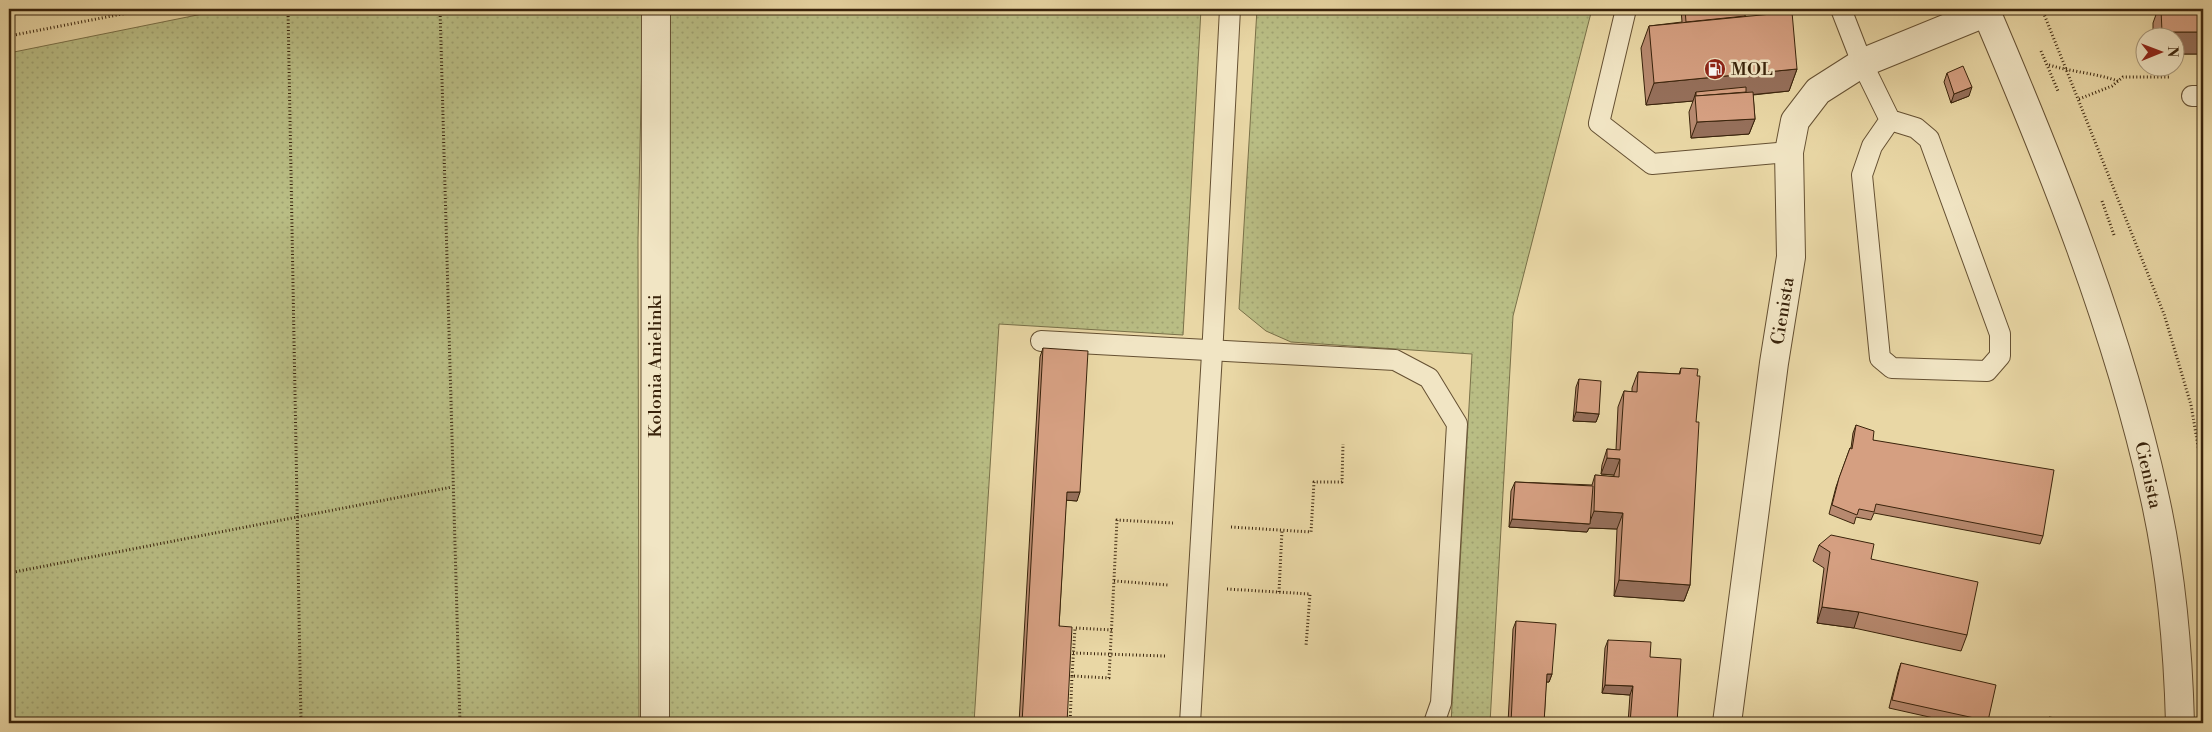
<svg xmlns="http://www.w3.org/2000/svg" width="2212" height="732" font-family="'Libre Bodoni',serif">
	<style>
		.grass { fill: url(#grass-dots); stroke: #797048 }
		.lines { fill: none; stroke-linecap: round; stroke-linejoin: round }
		.service-casing { stroke: #655032; stroke-width: 22 }
		.minor-casing { stroke: #655032; stroke-width: 30 }
		.tertiary-casing { stroke: #655032; stroke-width: 30 }
		.path { stroke: #39230b; stroke-width: 3; stroke-dasharray: 1 2.5; stroke-linecap: butt }
		.service { stroke: #f1e5c4; stroke-width: 20 }
		.minor { stroke: #f1e5c4; stroke-width: 28 }
		.tertiary { stroke: #f1e5c4; stroke-width: 28 }
		.wall { fill: #b7896f; stroke: #39230b }
		.shaded-wall { fill: #956f5a; stroke: #39230b }
		.building { fill: #d59f81; stroke: #39230b }
		.labels { text-anchor: middle; dominant-baseline: central; stroke-width: 5; stroke-linejoin: round; paint-order: stroke }
		.poi-label { font-size: 18px; fill: #39230b; stroke: #f1e5c4; text-anchor: start }
		.street-label { font-size: 18px; fill: #39230b; stroke: #f1e5c4 }
	</style>
	<defs>
		<pattern id="grass-dots" width="8" height="8" patternUnits="userSpaceOnUse" patternTransform="scale(1.25)"><rect width="8" height="8" fill="#b9bd84"/><path d="M2 2h.1M6 6h.1" fill="none" stroke="#a0a271" stroke-width="1.8" stroke-linecap="round"/></pattern>
	</defs>
	<rect width="100%" height="100%" fill="#e9d7a5"/>
	<filter id="stains"><feTurbulence type="fractalNoise" baseFrequency=".004" numOctaves="4"/><feColorMatrix values="0 0 0 0 .2 0 0 0 0 .09 0 0 0 0 .02 0 0 0 .5 -.17"/></filter>
	<radialGradient id="worn" r=".72"><stop offset=".6" stop-color="#630" stop-opacity="0"/><stop offset="1" stop-color="#630" stop-opacity=".3"/></radialGradient>
	<g class="grass">
		<path d="M227,9H643L638,239L639,723H9V53Z"/>
		<path d="M670,9H1201L1183,335L999,324L974,723H669Z"/>
		<path d="M1257,9H1592L1513,316L1490,723H1451L1472,354L1291,342L1266,331L1239,309Z"/>
	</g>
	<g class="lines">
		<g class="service-casing">
			<g id="service">
				<path d="M1626,9L1599,123L1652,164L1789,152"/>
				<path d="M1841,9L1862,63L1890,120L1872,146L1862,175L1880,358L1892,368L1987,371L2000,356V334L1929,139L1916,128L1890,120"/>
				<path d="M2192,96H2203"/>
				<path d="M1041,341L1395,360L1429,378L1457,424L1441,703L1434,723"/>
				<path d="M1190,723L1213,337L1230,9"/>
			</g>
		</g>
		<g class="minor-casing">
			<g id="minor">
				<path d="M655,723L656,9"/>
				<path d="M1727,723L1774,363L1791,257L1789,152L1795,121L1818,91L1862,63L1987,12"/>
			</g>
		</g>
		<g class="tertiary-casing">
			<path id="tertiary" d="M1985,9C2052,166 2117,327 2154,494C2171,569 2178,647 2180,723"/>
		</g>
		<g class="path">
			<path d="M288,9L301,723"/>
			<path d="M440,9L460,723"/>
			<path d="M2042,9L2164,314L2191,405L2203,475"/>
			<path d="M9,36L148,9"/>
			<path d="M2041,51L2058,91"/>
			<path d="M2049,65C2072,72 2095,73 2118,81"/>
			<path d="M2079,99L2112,86L2123,77H2170"/>
			<path d="M2102,201L2114,235"/>
			<path d="M1231,527L1311,532L1314,482H1342L1343,444"/>
			<path d="M9,573L452,487"/>
			<path d="M1114,581L1168,585"/>
			<path d="M1227,589L1310,594L1306,646"/>
			<path d="M1279,592L1282,530"/>
			<path d="M1073,653L1165,656"/>
			<path d="M1072,676L1075,628L1112,630"/>
			<path d="M9,708V723"/>
			<path d="M1070,723L1072,676L1109,678L1117,520L1173,523"/>
		</g>
		<use href="#service" class="service"/>
		<use href="#minor" class="minor"/>
		<use href="#tertiary" class="tertiary"/>
	</g>
	<g class="wall">
		<path d="M1681,9H1745V16L1797,69L1789,91L1753,95L1755,119L1749,134L1691,138L1689,112L1693,101L1646,105L1641,48L1649,26L1682,22Z"/>
		<path d="M2158,9H2203L2202,54H2174V38H2153V23Z"/>
		<path d="M1947,73L1969,96L1951,103L1944,82Z"/>
		<path d="M1043,348L1077,501L1066,500L1059,626L1067,723H1019L1040,357Z"/>
		<path d="M1681,368L1696,422L1690,585L1684,601L1614,596L1617,529L1589,528L1587,532L1509,527L1511,491L1515,482L1592,485L1595,475L1614,477V475L1601,474L1602,465L1607,449L1616,450L1618,407L1624,391L1632,392V388L1638,372L1679,374Z"/>
		<path d="M1579,379L1599,414L1596,422L1573,421L1576,387Z"/>
		<path d="M1856,425L1873,440L2043,536L2040,544L1874,513L1871,520L1856,517L1854,524L1829,514L1836,487L1850,448H1851L1853,433Z"/>
		<path d="M1819,545L1871,559L1967,635L1961,651L1854,628L1817,623L1824,568L1813,561Z"/>
		<path d="M1516,621L1552,674L1549,682H1546L1544,723H1508L1513,629Z"/>
		<path d="M1608,640L1650,657L1677,723H1628L1630,695L1602,693L1605,648Z"/>
		<path d="M1901,663L1988,721V723H1956L1889,708L1898,672Z"/>
	</g>
	<g class="shaded-wall">
		<path d="M2162,32H2203V49L2202,54H2174V38H2160Z"/>
		<path d="M1797,69L1789,91L1697,100L1696,92L1693,101L1646,105L1654,83Z"/>
		<path d="M1972,87L1969,96L1951,103L1954,94Z"/>
		<path d="M1755,119L1749,134L1691,138L1697,122Z"/>
		<path d="M1576,412L1599,414L1596,422L1573,421Z"/>
		<path d="M1607,458L1620,459L1614,475L1601,474Z"/>
		<path d="M1067,492H1080L1077,501L1064,500Z"/>
		<path d="M1594,511L1623,513L1617,529L1589,528L1587,532L1509,527L1512,519L1589,524Z"/>
		<path d="M1619,580L1690,585L1684,601L1614,596Z"/>
		<path d="M1822,607L1859,612L1854,628L1817,623Z"/>
		<path d="M1547,674H1552L1549,682H1544Z"/>
		<path d="M1605,685L1633,686L1630,695L1602,693Z"/>
	</g>
	<g class="building">
		<path d="M1685,9H1745V16L1686,22Z"/>
		<path d="M2161,9H2203V32H2162Z"/>
		<path d="M1792,12L1797,69L1654,83L1649,26Z"/>
		<path d="M1963,66L1972,87L1954,94L1947,73Z"/>
		<path d="M1746,87V92L1696,96V92Z"/>
		<path d="M1753,92L1755,119L1697,122L1695,96Z"/>
		<path d="M1043,348L1088,351L1080,492H1067L1059,626L1072,627L1067,723H1022Z"/>
		<path d="M1681,368L1698,369L1697,376H1700L1696,422H1699L1690,585L1619,580L1623,513L1594,511L1595,475L1619,477L1620,459L1607,458V449L1620,450L1624,391L1637,392L1638,372L1680,374Z"/>
		<path d="M1579,379L1601,381L1599,414L1576,412Z"/>
		<path d="M1856,425L1874,431L1873,440L2054,470L2043,536L1876,504L1874,512L1859,509L1857,515L1832,505L1839,478L1850,448L1852,449Z"/>
		<path d="M1515,482L1593,486L1590,524L1512,519Z"/>
		<path d="M1831,535L1874,544L1871,559L1978,582L1967,635L1859,612L1822,607L1830,552L1819,545Z"/>
		<path d="M1516,621L1556,624L1552,674H1547L1544,723H1511Z"/>
		<path d="M1608,640L1651,642L1650,657L1681,659L1677,723H1630L1633,686L1605,685Z"/>
		<path d="M1901,663L1996,685L1988,721L1892,700Z"/>
		<path d="M2049,717L2089,723H2048Z"/>
	</g>
	<defs>
		<g id="fuel-disc" transform="scale(1.125)"><circle r="9.5" fill="#8f2418" stroke="#f1e5c4"/><path d="M-5.5-6h7V0h2V4h1.3V-2.5L3-4.5l.8-.8L6-3V5H2.5V1h-1V6h-7ZM-4.2-4.7v3.2H.2V-4.7Z" fill="#fff"/></g>
	</defs>
	<g fill-rule="evenodd">
		<use href="#fuel-disc" x="1715" y="69"/>
	</g>
	<g class="labels">
		<g class="poi-label">
			<text x="1731" y="69">MOL</text>
		</g>
		<g class="street-label">
			<text transform="translate(1783 311) rotate(-81)">Cienista</text>
			<text transform="translate(655 366) rotate(-90)">Kolonia Anielinki</text>
			<text transform="translate(2148 475) rotate(77)">Cienista</text>
		</g>
	</g>
	<rect width="2212" height="732" fill="none" stroke="#e9d7a5" stroke-width="30"/>
	<rect x="10" y="10" width="2192" height="712" fill="none" stroke="#39230b" stroke-width="2.5"/>
	<rect x="15" y="15" width="2182" height="702" fill="none" stroke="#39230b"/>
	<g transform="translate(2160 52) rotate(89)"><circle r="24" fill="#f1e5c4" stroke="#a7977a"/>
	<path d="M0-4L9 19L0 12L-9 19Z" fill="#8f2418"/>
	<text y="-8" font-size="14" font-weight="bold" text-anchor="middle" fill="#39230b">N</text>
	</g>
	<rect width="100%" height="100%" filter="url(#stains)"/>
	<rect width="100%" height="100%" fill="url(#worn)"/>
</svg>
